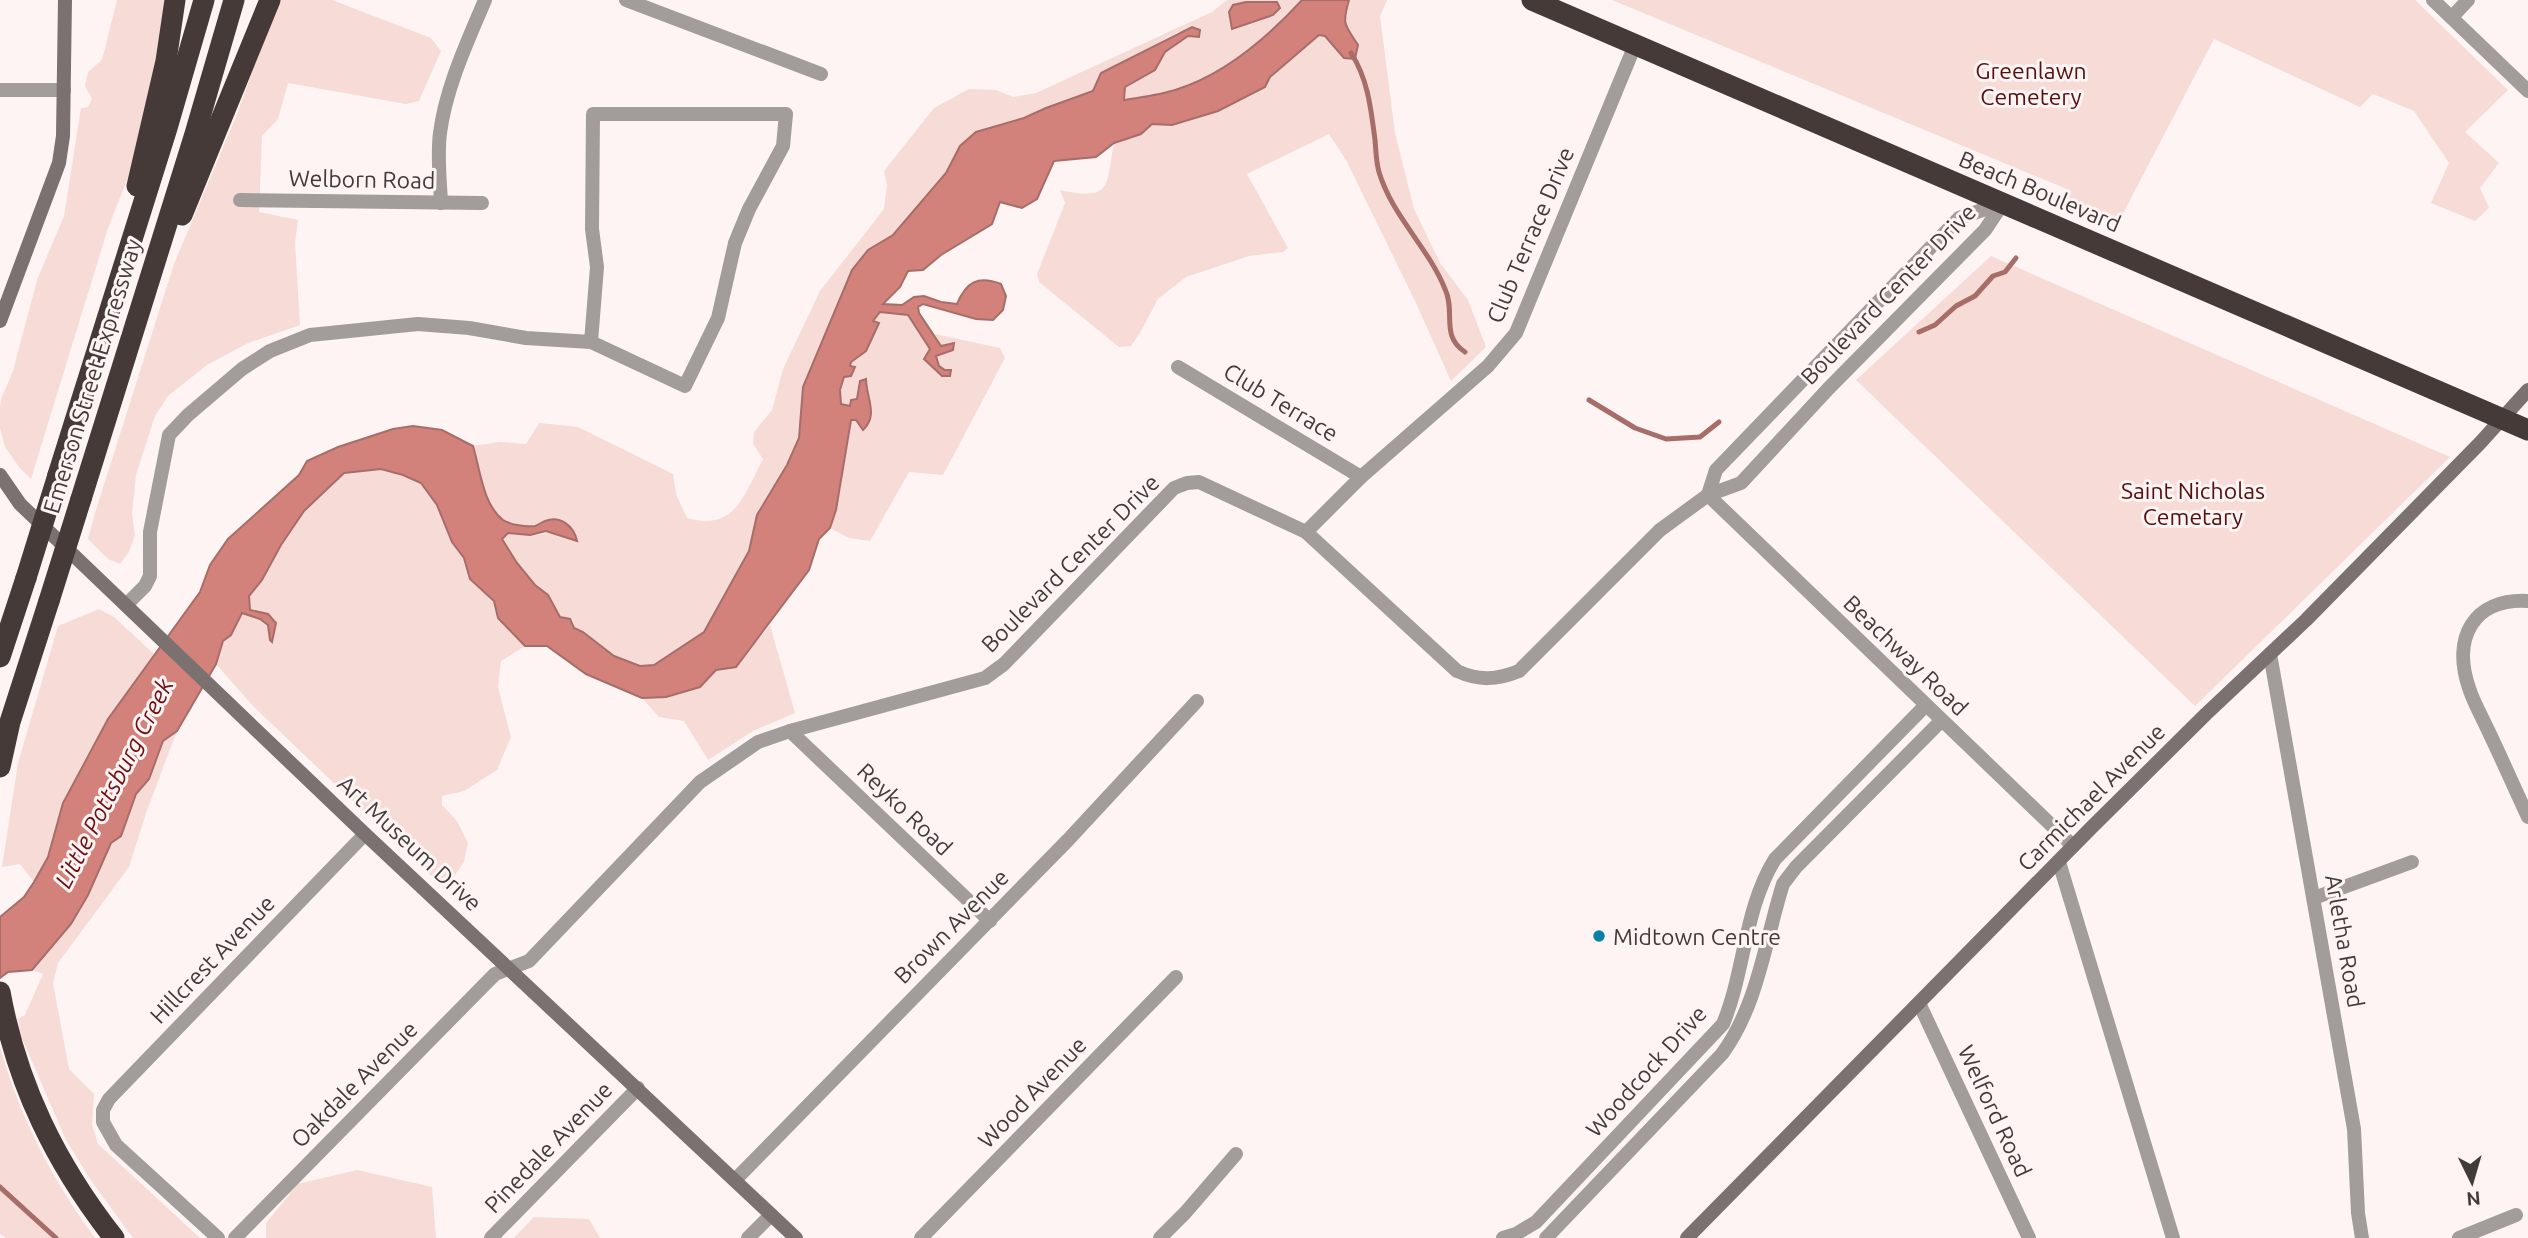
<svg xmlns="http://www.w3.org/2000/svg" width="2528" height="1238" font-family="Ubuntu,sans-serif">
	<style>
		.green { fill: #f7dbd7; fill-rule: evenodd }
		.water { fill: #d3827b; stroke: #a76d68; stroke-width: 2 }
		.lines { fill: none; stroke-linecap: round; stroke-linejoin: round }
		.stream { stroke: #a76d68; stroke-width: 5 }
		.street { stroke: #a29c9b; stroke-width: 14 }
		.secondary { stroke: #7a7170; stroke-width: 14 }
		.highway { stroke: #463a38; stroke-width: 21 }
		.highway-bridge { stroke: #463a38; stroke-width: 21 }
		.poi-dot { fill: #0881a7; stroke: #fdf4f3; stroke-width: 2.5 }
		.labels { text-anchor: middle; dominant-baseline: central; stroke-width: 6; stroke-linejoin: round; paint-order: stroke }
		.park-label { font-size: 23px; fill: #570e0f; stroke: #fdf4f3 }
		.street-label { font-size: 23px; fill: #413b3a; stroke: #fdf4f3 }
		.poi-label { font-size: 23px; fill: #413b3a; stroke: #fdf4f3; text-anchor: start }
		.water-label { font-size: 24px; font-style: italic; fill: #700d11; stroke: #fdf4f3 }
	</style>
	<rect width="100%" height="100%" fill="#fdf4f3"/>
	<g class="green">
		<path d="M117,0H167L153,87L129,175L108,228L31,479L19,467L5,447L0,428V406L2,397L13,371L37,280L64,216L81,108L88,107L92,99L85,86L88,72L102,60Z"/>
		<path d="M278,0H332L431,38L441,51L419,101L406,104L288,83L278,119L262,136L259,212L298,220L295,243L300,325L248,343L207,365L168,396L155,416L136,475L132,514L135,535L129,552L120,564L108,559L88,539L95,513L174,264L237,114Z"/>
		<path d="M1227,0H1302C1268,37 1227,74 1178,89C1161,95 1142,97 1124,100L1125,87L1155,70L1165,52L1188,36L1178,32L1101,73L1093,91L1046,108L1024,118L976,132L960,146L946,173L893,235L868,250L852,270L803,387L799,438L787,465L757,515L749,551L704,632L654,665L640,666L627,663L597,645L583,632L574,628L560,617L548,595L535,585L517,563L501,539L508,533C516,533 523,535 530,535C550,536 545,526 568,539L546,520C537,525 531,525 520,525C484,524 481,472 473,446L500,442L526,444L539,423L578,427L673,474L676,494L687,518C735,532 744,495 763,459L753,444L754,432L772,410L783,369L820,291L884,209L887,185L884,171L934,108L969,89L996,90L1013,97L1036,93L1212,12ZM1246,2H1277L1280,8L1273,15L1232,29L1229,12Z"/>
		<path d="M1349,0H1387L1380,16L1395,133L1414,209L1440,263L1468,300L1486,347L1451,381L1416,303L1346,160L1329,134L1247,174L1288,248L1283,252L1249,256L1186,277L1158,299L1140,333L1131,346L1119,347L1039,282L1037,274L1065,203L1060,190C1113,202 1106,185 1114,143L1141,134L1152,124L1172,125L1218,111L1265,87L1269,77L1319,35L1325,36L1344,58L1358,45C1344,24 1342,24 1349,0Z"/>
		<path d="M1612,0H2415L2508,90L2465,132L2499,163L2480,188L2489,208L2475,221L2431,203L2449,163L2414,111L2373,94L2360,107L2214,39L2116,227L2068,197L2069,190Z"/>
		<path d="M1991,256L2450,457L2195,706L1856,380Z"/>
		<path d="M880,312L908,315L926,341L942,376L950,370H945L938,366L936,355L953,343L941,346L935,334L1000,348L1005,358L943,475L909,472L870,541L849,538L830,528L836,510L851,420H856L864,430C868,414 876,397 858,387L857,399L850,406L841,404C840,387 842,379 855,367L850,366L851,362L866,351L879,324L873,321Z"/>
		<path d="M381,469L403,475L421,483L437,505L452,542L465,558L470,579L495,601L498,618L525,646L501,661L498,687L511,737L497,770L464,791L442,796V805L457,821L468,843L464,862L445,889L253,706L216,664L223,641L231,635L242,613L260,619L268,625L270,640L268,614L250,610L249,596L262,580L281,545L304,511L344,472Z"/>
		<path d="M99,609L114,617L154,654L108,719L85,759L63,803L48,857L34,882L20,864L2,867L18,763L58,626Z"/>
		<path d="M770,625L795,713L753,731L708,760L684,721L659,717L642,698L666,697L700,687L716,670L736,667Z"/>
		<path d="M177,731L146,813L129,867L58,963L53,983L69,1069L94,1094L92,1125L98,1144L200,1238H133L92,1182L66,1140L21,1036L18,1019L25,1015L43,974L32,970L71,924L88,895L111,843L121,835L136,794L149,779L163,740Z"/>
		<path d="M0,1047C20,1117 52,1180 95,1238H6L0,1234Z"/>
		<path d="M357,1170L432,1187L436,1238H266V1223L298,1184Z"/>
		<path d="M534,1217L589,1219L600,1238H514Z"/>
	</g>
	<g class="water">
		<path d="M1302,0H1349C1342,24 1344,24 1358,45L1355,59L1344,58L1325,36L1319,35L1270,77L1265,87L1218,111L1172,125L1152,124L1141,134L1114,143L1096,157L1054,161L1037,199L1022,208L1000,202L992,224L941,255L923,270L908,271L900,287L883,304L902,305L914,297L924,296L941,302L957,304C966,282 978,275 1001,284L1006,296L1003,310L993,320L976,319L923,304L918,307L919,313L941,346L954,343L953,350L936,356L939,366L945,370H951L950,376H942L924,359L930,349L908,315L880,312L873,321L879,323L866,351L851,362L850,366L855,367L851,376L844,377L840,390L841,404L850,406L851,400L857,399L860,381L866,379C866,397 879,415 863,430L856,420H851L836,510L830,528L819,539L809,570L736,667L716,670L700,687L666,697L642,698L586,674L547,646H525L498,618L494,601L470,579L464,558L452,542L437,505L421,483L403,475L381,469L344,473L304,511L281,545L262,580L249,596L250,610L268,614L276,623L272,642L270,640L268,625L260,619L242,613L231,635L223,641L216,664L177,731L163,741L149,779L136,794L121,836L111,843L88,895L71,924L32,970L8,972L0,978V917L24,897L34,882L48,857L63,803L108,719L200,592L210,565L228,539L299,475L307,461L338,447L393,429L413,426L442,430L473,446C480,469 483,505 503,520C511,525 526,527 535,526C538,525 542,522 545,521C560,515 574,526 577,541L546,531L530,535L508,533L502,539L517,563L535,585L548,595L560,617L570,619L574,628L583,632L614,656L640,666L654,665L704,632L749,551L757,515L787,465L799,438L803,387L852,270L868,250L893,235L946,173L960,146L976,132L1024,118L1046,108L1093,91L1101,73L1192,27L1200,30L1199,37L1188,36L1165,52L1155,70L1125,87L1124,100C1142,97 1161,95 1178,89C1227,73 1268,37 1302,0Z"/>
		<path d="M1246,2H1277L1280,8L1273,15L1232,29L1229,12L1233,5Z"/>
	</g>
	<g class="lines">
		<g class="stream">
			<path d="M1351,53C1368,79 1371,109 1375,140C1376,150 1376,162 1379,172C1392,216 1428,247 1445,289C1456,312 1440,336 1465,352"/>
			<path d="M1919,332L1935,325L1956,306L1975,296L1993,276L2005,272L2016,258"/>
			<path d="M1589,400L1635,428L1666,439L1700,437L1719,422"/>
			<path d="M0,1187L56,1238"/>
		</g>
		<g class="street">
			<path d="M626,0L821,74"/>
			<path d="M2433,0L2528,91"/>
			<path d="M2452,17L2468,0"/>
			<path d="M0,90H64"/>
			<path d="M240,200L482,203"/>
			<path d="M441,203C440,180 437,156 440,133C446,87 467,43 485,0"/>
			<path d="M1178,367L1361,477"/>
			<path d="M1708,495L2073,846"/>
			<path d="M1708,495L1716,470L1959,218L2003,203"/>
			<path d="M1306,532L1361,477L1488,366L1516,333L1635,45"/>
			<path d="M2528,601C2473,598 2452,638 2469,688C2473,701 2481,715 2487,728C2501,757 2514,787 2528,817"/>
			<path d="M126,605L145,586L150,576V532L169,435L188,415L242,369L270,351L310,335L418,324L469,328L526,338L591,342L685,386L718,318L735,243L749,209L783,146L786,114H593L592,229L597,267L591,342"/>
			<path d="M2270,654L2354,1129L2358,1213L2362,1238"/>
			<path d="M790,731L990,921"/>
			<path d="M2059,862L2173,1238"/>
			<path d="M2314,898L2412,862"/>
			<path d="M1919,1003L2029,1238"/>
			<path d="M735,1180L1068,840L1197,701"/>
			<path d="M218,1238L116,1145L103,1122V1110L109,1099L365,834"/>
			<path d="M235,1238L495,974L529,961L700,782L758,742L790,731L985,678L1004,664L1174,488L1187,483L1199,482L1306,532L1457,671C1479,681 1497,680 1519,671L1660,530L1708,495L1741,483L1828,389L1985,230L2003,203"/>
			<path d="M491,1238L638,1088"/>
			<path d="M748,1238L771,1215"/>
			<path d="M921,1238L1176,977"/>
			<path d="M1160,1238L1185,1213L1236,1154"/>
			<path d="M1503,1238L1516,1234L1536,1222L1723,1024C1745,971 1744,909 1775,859L1925,706"/>
			<path d="M1546,1238L1722,1054C1758,1005 1765,941 1783,884L1796,867L1941,721"/>
			<path d="M2459,1238L2516,1215"/>
		</g>
		<g class="secondary">
			<path d="M0,321L59,163L63,136L65,0"/>
			<path d="M0,475L20,504L365,834L796,1238"/>
			<path d="M1687,1238L2091,828L2206,714L2306,620L2480,443L2528,390"/>
		</g>
		<g class="highway">
			<path d="M1532,0L2528,430"/>
			<path d="M137,186L166,61L175,0"/>
			<path d="M182,215L270,0"/>
			<path d="M58,475L167,128L204,0"/>
			<path d="M81,499L195,134L234,0"/>
			<path d="M0,657L26,578"/>
			<path d="M0,767L10,722L49,601"/>
			<path d="M0,992C17,1085 56,1164 114,1238"/>
		</g>
		<g class="highway-bridge">
			<path d="M26,578L58,475"/>
			<path d="M49,601L81,499"/>
		</g>
	</g>
	<circle class="poi-dot" cx="1599" cy="936" r="7"/>
	<g class="labels">
		<g class="park-label">
			<text x="2031" y="70">Greenlawn<tspan x="2031" dy="26">Cemetery</tspan></text>
			<text x="2193" y="490">Saint Nicholas<tspan x="2193" dy="26">Cemetary</tspan></text>
		</g>
		<g class="street-label">
			<text transform="translate(362 179) rotate(1)">Welborn Road</text>
			<text transform="translate(2040 191) rotate(23)">Beach Boulevard</text>
			<text transform="translate(1530 235) rotate(-67)">Club Terrace Drive</text>
			<text transform="translate(1888 294) rotate(-46)">Boulevard Center Drive</text>
			<text transform="translate(92 376) rotate(-73)">Emerson Street Expressway</text>
			<text transform="translate(1281 402) rotate(31)">Club Terrace</text>
			<text transform="translate(1070 563) rotate(-45)">Boulevard Center Drive</text>
			<text transform="translate(1906 655) rotate(44)">Beachway Road</text>
			<text transform="translate(2091 797) rotate(-45)">Carmichael Avenue</text>
			<text transform="translate(905 809) rotate(44)">Reyko Road</text>
			<text transform="translate(410 843) rotate(43)">Art Museum Drive</text>
			<text transform="translate(951 926) rotate(-45)">Brown Avenue</text>
			<text transform="translate(2345 941) rotate(80)">Arletha Road</text>
			<text transform="translate(212 959) rotate(-46)">Hillcrest Avenue</text>
			<text transform="translate(1646 1071) rotate(-48)">Woodcock Drive</text>
			<text transform="translate(354 1084) rotate(-45)">Oakdale Avenue</text>
			<text transform="translate(1032 1092) rotate(-46)">Wood Avenue</text>
			<text transform="translate(1995 1111) rotate(65)">Welford Road</text>
			<text transform="translate(548 1147) rotate(-46)">Pinedale Avenue</text>
		</g>
		<g class="poi-label">
			<text x="1613" y="936">Midtown Centre</text>
		</g>
		<g class="water-label">
			<text transform="translate(114 783) rotate(-63)">Little Pottsburg Creek</text>
		</g>
	</g>
	<g transform="translate(2472 1182) rotate(175)" stroke="#fdf4f3" stroke-width="5" paint-order="stroke">
	<path d="M0-5L12 26L0 18L-12 26Z" fill="#413b3a"/>
	<text y="-10" font-size="19" font-weight="bold" text-anchor="middle" fill="#413b3a">N</text>
	</g>
</svg>
